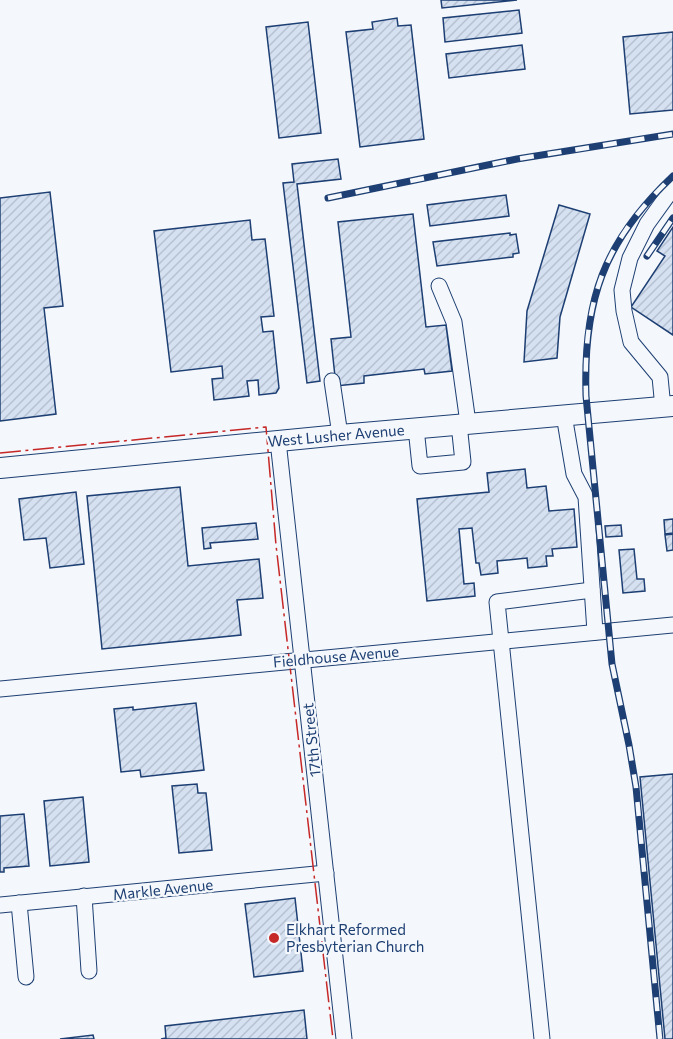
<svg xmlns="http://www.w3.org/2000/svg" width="673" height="1039" font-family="Commissioner,sans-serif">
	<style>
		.building { fill: url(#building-hatch); stroke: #1d3f73; stroke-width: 1.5 }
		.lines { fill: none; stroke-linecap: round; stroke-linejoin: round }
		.minor-casing { stroke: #1d3f73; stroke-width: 17 }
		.major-casing { stroke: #1d3f73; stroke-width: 22 }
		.minor { stroke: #f4f7fb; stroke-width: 15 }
		.major { stroke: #f4f7fb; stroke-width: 20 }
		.rail-casing { stroke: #1d3f73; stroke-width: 7 }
		.rail { stroke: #f4f7fb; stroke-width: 4.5; stroke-dasharray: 14; stroke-linecap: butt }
		.power { stroke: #c62828; stroke-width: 1.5; stroke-dasharray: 21 4.5 3 4.5; stroke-linecap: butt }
		.poi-dot { fill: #c62828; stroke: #f4f7fb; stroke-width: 2 }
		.labels { text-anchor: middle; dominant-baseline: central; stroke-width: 4.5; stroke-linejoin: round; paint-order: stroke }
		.street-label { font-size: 15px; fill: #1d3f73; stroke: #f4f7fb }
		.poi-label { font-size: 15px; fill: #1d3f73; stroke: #f4f7fb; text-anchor: start }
	</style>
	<defs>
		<pattern id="building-hatch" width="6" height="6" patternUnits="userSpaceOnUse" patternTransform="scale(1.5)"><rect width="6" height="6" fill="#d5e0f0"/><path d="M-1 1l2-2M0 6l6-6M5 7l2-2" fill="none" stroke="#b6c1d1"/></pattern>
	</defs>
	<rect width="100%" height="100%" fill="#f4f7fb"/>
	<g class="building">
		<path d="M441,0H517L442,8Z"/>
		<path d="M519,10L522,33L445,42L443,18Z"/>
		<path d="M397,18L398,26L411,25L424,139L360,147L346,32L373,29L372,22Z"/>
		<path d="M308,22L321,133L279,138L266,27Z"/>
		<path d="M673,32V110L630,114L623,37Z"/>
		<path d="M522,45L525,69L449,78L446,54Z"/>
		<path d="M338,159L341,179L297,184L320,381L307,383L283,183L294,182L292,164Z"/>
		<path d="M50,192L63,306L44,308L56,414L0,421V198Z"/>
		<path d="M506,195L509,216L430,226L427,205Z"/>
		<path d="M559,205L590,214L560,317L557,358L524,362L527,311Z"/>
		<path d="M413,214L426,327L446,325L452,371L425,374L424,369L364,376V383L336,386L331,339L351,337L338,222Z"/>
		<path d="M250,220L252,240L265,239L274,316L261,317L263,332L273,331L279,388L276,393L259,395L258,380L247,381L249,396L214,400L212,379L223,378L222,366L171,372L154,231Z"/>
		<path d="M673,227V335L631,307L665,256L657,251Z"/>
		<path d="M510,233V235L516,234L519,253L513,254V257L437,266L433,242Z"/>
		<path d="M525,469L527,488L546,486L549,511L574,509L577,547L552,549L553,556H546L547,566L528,568L527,558L497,561L498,573L481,575L479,563H476L472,528L459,529L464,584L474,583L475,596L427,601L417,499L489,492L487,473Z"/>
		<path d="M180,487L188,566L259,559L263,598L237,600L241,635L102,649L87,496Z"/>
		<path d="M76,492L84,564L50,568L46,538L24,540L19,499Z"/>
		<path d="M673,519V533L665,534L664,520Z"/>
		<path d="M256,523L258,539L210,543L211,548L204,549L202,528Z"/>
		<path d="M621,525L622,536L606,537L605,526Z"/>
		<path d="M673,534V550L667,551L665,535Z"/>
		<path d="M634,549L637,579H644L645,591L623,593L619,550Z"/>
		<path d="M196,703L204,770L141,777L140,770L121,772L114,709L133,707V710Z"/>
		<path d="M673,774V1039H665L640,777Z"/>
		<path d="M197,784L198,793H206L212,850L179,853L172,786Z"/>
		<path d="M83,797L89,862L50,866L44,801Z"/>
		<path d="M24,814L29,866L4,868V872H0V816Z"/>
		<path d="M295,898L303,971L254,977L245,904Z"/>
		<path d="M304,1010L307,1039H161L166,1038L165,1026Z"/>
		<path d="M93,1035L94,1039H60Z"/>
	</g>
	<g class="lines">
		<g class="minor-casing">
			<g id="minor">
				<path d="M439,286L454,322L468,423"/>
				<path d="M332,381L340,435"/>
				<path d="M663,408L660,377L631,342L624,311L622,290L630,258L647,224L673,188"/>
				<path d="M564,415L574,474L586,497L595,632"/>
				<path d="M416,428L420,466L463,462L459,424"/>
				<path d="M278,441L344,1039"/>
				<path d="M0,689L673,625"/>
				<path d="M84,896L89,971"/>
				<path d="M19,903L26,977"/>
				<path d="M0,905L326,873"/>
				<path d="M542,1039L497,602L592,590"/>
			</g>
		</g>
		<g class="major-casing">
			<path id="major" d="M0,468L340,435L673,406"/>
		</g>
		<use href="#minor" class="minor"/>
		<use href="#major" class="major"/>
		<g class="rail-casing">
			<g id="rail">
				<path d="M328,198L517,159L673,134"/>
				<path d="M647,256L673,218"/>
				<path d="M660,1039L636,787L629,745L612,664L586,396C583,301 603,242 673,176"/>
			</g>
		</g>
		<use href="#rail" class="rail"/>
		<path class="power" d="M0,453L266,427L276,545L333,1039"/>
	</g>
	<circle class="poi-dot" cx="274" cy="938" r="6"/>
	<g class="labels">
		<g class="street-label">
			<text transform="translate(336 435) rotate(-5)">West Lusher Avenue</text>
			<text transform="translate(336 656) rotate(-5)">Fieldhouse Avenue</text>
			<text transform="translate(311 740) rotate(-96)">17th Street</text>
			<text transform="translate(163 889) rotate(-6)">Markle Avenue</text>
		</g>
		<g class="poi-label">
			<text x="286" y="929">Elkhart Reformed<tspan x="286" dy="17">Presbyterian Church</tspan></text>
		</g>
	</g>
</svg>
